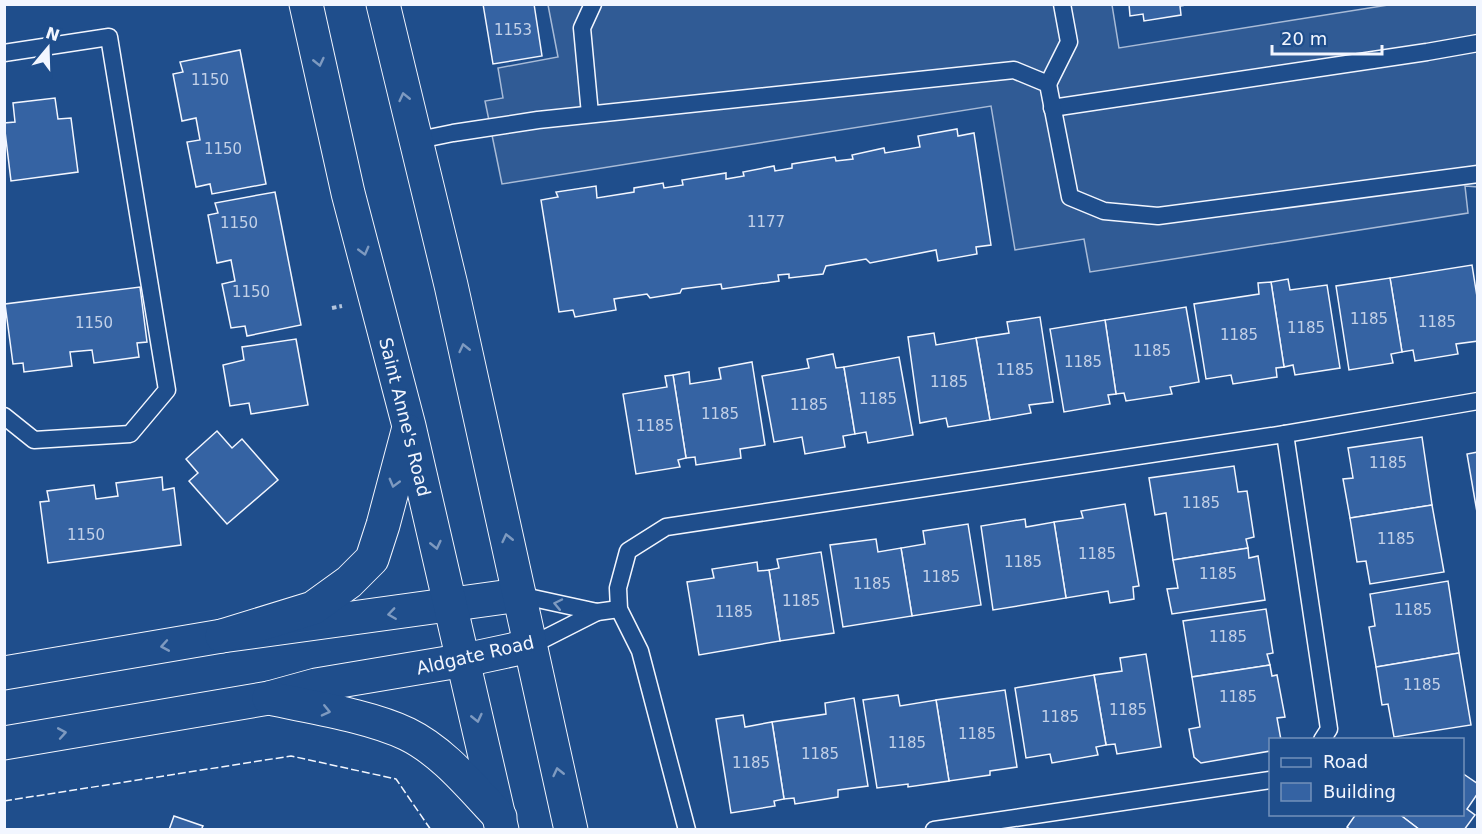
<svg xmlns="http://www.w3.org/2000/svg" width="1482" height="834" font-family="'DejaVu Sans',sans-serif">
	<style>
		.built { fill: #305b95; stroke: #a8bbd7; stroke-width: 1.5 }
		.building { fill: #3563a3; stroke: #f2f6ff; stroke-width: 1.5 }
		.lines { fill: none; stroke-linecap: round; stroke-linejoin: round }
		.service-casing { stroke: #f2f6ff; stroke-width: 19 }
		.tertiary-casing { stroke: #f2f6ff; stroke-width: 35 }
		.secondary-casing { stroke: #f2f6ff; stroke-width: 35 }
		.path { stroke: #b3c4dc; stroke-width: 4; stroke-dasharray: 4.5 3; stroke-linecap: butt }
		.service { stroke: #1f4e8c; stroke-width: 16 }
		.tertiary { stroke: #1f4e8c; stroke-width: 33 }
		.secondary { stroke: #1f4e8c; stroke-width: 33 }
		.fence { stroke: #f2f6ff; stroke-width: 1.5; stroke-dasharray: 8 3; stroke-linecap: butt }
		.oneway { stroke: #7e9ac0 }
		.labels { text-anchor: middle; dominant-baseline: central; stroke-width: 4.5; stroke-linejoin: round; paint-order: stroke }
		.number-label { font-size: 15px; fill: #c3d1e8 }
		.street-label { font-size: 18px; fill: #f2f6ff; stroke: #1f4e8c }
	</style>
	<rect width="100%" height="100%" fill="#1f4e8c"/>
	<path class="built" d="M548,5H1112L1119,48L1388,5H1477L1478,187L1465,186L1468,213L1090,272L1084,239L1015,250L991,106L502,184L485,101L503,98L498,68L558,57Z"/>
	<g class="building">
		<path d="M483,4H534L542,56L493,64Z"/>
		<path d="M1129,4H1192L1180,6L1181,15L1144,21L1143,14L1130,16Z"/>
		<path d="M240,50L266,184L212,194L210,184L196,187L187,142L200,140L196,118L182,121L173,74L183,72L180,62Z"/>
		<path d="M55,98L58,119L71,118L78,172L11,181L4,123L15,122L13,103Z"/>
		<path d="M957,129L958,136L974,133L991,245L976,247L977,254L938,261L936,250L870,263L866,259L826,266L823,274L789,278V274L778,275L779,281L722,289L721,284L682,289L680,293L650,298L647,294L614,299L616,310L575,317L573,310L559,312L541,200L558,197L556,192L596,186L597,198L634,192V188L663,183L664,188L683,185L682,180L726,173V179L744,176L743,172L774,166L775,171L792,168V164L835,157L836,161L853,159L852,155L884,148L885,153L920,147L918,136Z"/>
		<path d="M275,192L301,325L247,336L245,326L231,328L222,284L235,281L231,260L217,263L208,215L218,213L215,203Z"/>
		<path d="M1472,265L1478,303V341L1456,344L1458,354L1415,361L1413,350L1402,352L1390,278Z"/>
		<path d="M1390,278L1402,352L1391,354L1393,363L1349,370L1336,286Z"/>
		<path d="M1288,279L1290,290L1327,285L1340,368L1295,375L1293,365L1284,367L1271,282Z"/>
		<path d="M1271,282L1284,367L1276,368L1277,377L1233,384L1231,375L1206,379L1194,304L1259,294L1258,283Z"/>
		<path d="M140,287L147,342L137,343L139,357L94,363L92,350L70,352L72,366L24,372L23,363L13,364L5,304Z"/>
		<path d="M1186,307L1199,382L1170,387L1172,394L1126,401L1124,393L1116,394L1105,320Z"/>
		<path d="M1040,317L1053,402L1029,405L1031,413L990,420L976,338L1009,333L1007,322Z"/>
		<path d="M1105,320L1116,394L1108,395L1110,404L1064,412L1050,329Z"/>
		<path d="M934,333L936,345L976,338L990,420L948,427L946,418L920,423L908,337Z"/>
		<path d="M296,339L308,405L251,414L249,403L230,406L223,365L244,360L242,347Z"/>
		<path d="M833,354L836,368L844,367L855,434L843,436L845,447L805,454L802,437L774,442L762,376L809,368L807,359Z"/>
		<path d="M899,357L913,435L868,443L866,432L855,434L844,367Z"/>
		<path d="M752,362L765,445L740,449L741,458L696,465L695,457L686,458L673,375L689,372L690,384L721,379L719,368Z"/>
		<path d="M673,375L686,458L678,460L680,467L636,474L623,394L667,387L665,376Z"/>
		<path d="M217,431L232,448L242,439L278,480L227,524L189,481L198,473L186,459Z"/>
		<path d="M1422,437L1432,505L1350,518L1343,479L1353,478L1348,448Z"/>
		<path d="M1478,452V518L1467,454Z"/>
		<path d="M1234,466L1238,492L1247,491L1254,537L1246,539L1248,548L1173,560L1166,513L1155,515L1149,478Z"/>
		<path d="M162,477L163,490L174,488L181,545L48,563L40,502L49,501L47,491L94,485L96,499L118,496L116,483Z"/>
		<path d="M1125,504L1139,586L1133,587L1134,599L1110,603L1108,591L1066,598L1054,522L1083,518L1081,511Z"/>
		<path d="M1432,505L1444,572L1370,584L1366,561L1357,562L1350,518Z"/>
		<path d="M1025,519L1026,527L1054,522L1066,598L993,610L981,526Z"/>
		<path d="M968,524L981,605L912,616L901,548L925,544L923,531Z"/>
		<path d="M876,539L878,552L901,548L912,616L843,627L830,545Z"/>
		<path d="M1248,548L1249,558L1258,556L1265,600L1172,614L1167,589L1178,588L1173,560Z"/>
		<path d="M821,552L834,633L780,641L769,570L779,568L777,559Z"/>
		<path d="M757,562L758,571L769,570L780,641L699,655L687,582L714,578L712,569Z"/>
		<path d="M1448,581L1459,653L1376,667L1369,627L1375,626L1370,594Z"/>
		<path d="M1266,609L1273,653L1267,654L1270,665L1192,677L1183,621Z"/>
		<path d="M1459,653L1471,725L1394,737L1388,704L1382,705L1376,667Z"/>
		<path d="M1146,654L1161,747L1117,754L1115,744L1106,745L1094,675L1122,671L1120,658Z"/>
		<path d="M1270,665L1272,676L1277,675L1285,717L1277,718L1281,740H1270V751L1201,763L1194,757L1189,729L1200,727L1192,677Z"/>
		<path d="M1094,675L1106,745L1096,747L1098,755L1052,763L1050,754L1026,758L1015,688Z"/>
		<path d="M1005,690L1017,767L990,771V775L949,781L936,700Z"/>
		<path d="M898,695L900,706L936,700L949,781L908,787V784L877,788L863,700Z"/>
		<path d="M854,698L868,786L838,790V797L795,804L794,798L784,799L772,722L826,714L825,703Z"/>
		<path d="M743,715L745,727L772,722L784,799L774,801L775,806L731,813L716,719Z"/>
		<path d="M1462,773L1478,784V793L1467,809L1475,815L1464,830H1420L1399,814H1462Z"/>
		<path d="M1356,814H1399L1420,830H1351L1347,827Z"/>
		<path d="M174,816L203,826L201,830H169Z"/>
	</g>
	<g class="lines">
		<g class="service-casing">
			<g id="service">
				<path d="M4,53L109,37L167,390L130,434L34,440L4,416"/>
				<path d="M1048,84L1069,42L1062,4"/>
				<path d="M1052,108L1427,52L1478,43"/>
				<path d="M590,114L582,28L593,4"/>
				<path d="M414,141L453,133L538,120L1014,70L1048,84L1070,197L1104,211L1158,216L1478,174"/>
				<path d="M1285,434L1329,729L1322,740"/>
				<path d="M519,595L597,612L619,609"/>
				<path d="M530,646L597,612"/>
				<path d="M687,830L640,651L619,609L618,588L628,551L666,527L1285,434L1478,401"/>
				<path d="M934,830L1270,780"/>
			</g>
		</g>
		<g class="tertiary-casing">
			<g id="tertiary">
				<path d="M4,673L222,636L519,595"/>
				<path d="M4,743L269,698L316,685L465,660L530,646"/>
			</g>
		</g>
		<g class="secondary-casing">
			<g id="secondary">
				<path d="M306,4L348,193L409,426L502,830"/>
				<path d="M383,4L451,285L571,830"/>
				<path d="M222,636L313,608L349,582L372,559L383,525L408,431"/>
				<path d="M269,698C310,707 370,716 407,734C444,752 472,788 500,817"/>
			</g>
		</g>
		<path class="path" d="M332,308L342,306"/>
		<use href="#service" class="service"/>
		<use href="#tertiary" class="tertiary"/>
		<use href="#secondary" class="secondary"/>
		<path class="fence" d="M4,801L291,756L396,779L431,830"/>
	</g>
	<defs><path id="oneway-chevron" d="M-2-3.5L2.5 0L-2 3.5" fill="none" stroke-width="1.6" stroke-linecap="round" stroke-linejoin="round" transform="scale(1.5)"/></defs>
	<g class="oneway">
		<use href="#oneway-chevron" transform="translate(319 62) rotate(77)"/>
		<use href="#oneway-chevron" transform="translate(404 97) rotate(-103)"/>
		<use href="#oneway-chevron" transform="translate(364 251) rotate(75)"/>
		<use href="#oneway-chevron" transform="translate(464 348) rotate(-103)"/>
		<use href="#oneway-chevron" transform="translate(394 483) rotate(105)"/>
		<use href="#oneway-chevron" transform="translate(507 538) rotate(-103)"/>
		<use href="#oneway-chevron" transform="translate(436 545) rotate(77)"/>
		<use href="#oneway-chevron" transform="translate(558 604) rotate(-168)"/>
		<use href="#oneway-chevron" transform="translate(392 614) rotate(172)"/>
		<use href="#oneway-chevron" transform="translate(165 646) rotate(170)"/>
		<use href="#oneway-chevron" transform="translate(326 711) rotate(13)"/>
		<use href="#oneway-chevron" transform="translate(477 718) rotate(77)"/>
		<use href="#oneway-chevron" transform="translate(62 733) rotate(-10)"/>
		<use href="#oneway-chevron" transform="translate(558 772) rotate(-103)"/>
	</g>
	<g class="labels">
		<g class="number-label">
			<text x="513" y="30">1153</text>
			<text x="210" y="80">1150</text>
			<text x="223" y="149">1150</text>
			<text x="766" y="222">1177</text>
			<text x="239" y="223">1150</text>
			<text x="251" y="292">1150</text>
			<text x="1369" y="319">1185</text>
			<text x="1437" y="322">1185</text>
			<text x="94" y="323">1150</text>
			<text x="1306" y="328">1185</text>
			<text x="1239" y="335">1185</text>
			<text x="1152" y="351">1185</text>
			<text x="1083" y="362">1185</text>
			<text x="1015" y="370">1185</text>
			<text x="949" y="382">1185</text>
			<text x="878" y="399">1185</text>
			<text x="809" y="405">1185</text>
			<text x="720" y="414">1185</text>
			<text x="655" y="426">1185</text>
			<text x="1388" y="463">1185</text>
			<text x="1201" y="503">1185</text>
			<text x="86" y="535">1150</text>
			<text x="1396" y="539">1185</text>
			<text x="1097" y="554">1185</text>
			<text x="1023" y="562">1185</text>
			<text x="1218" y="574">1185</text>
			<text x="941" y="577">1185</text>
			<text x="872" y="584">1185</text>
			<text x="801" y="601">1185</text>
			<text x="1413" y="610">1185</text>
			<text x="734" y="612">1185</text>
			<text x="1228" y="637">1185</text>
			<text x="1422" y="685">1185</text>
			<text x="1238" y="697">1185</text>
			<text x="1128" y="710">1185</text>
			<text x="1060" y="717">1185</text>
			<text x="977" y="734">1185</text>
			<text x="907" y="743">1185</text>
			<text x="820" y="754">1185</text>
			<text x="751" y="763">1185</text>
		</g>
		<g class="street-label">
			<text transform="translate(405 417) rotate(76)">Saint Anne's Road</text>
			<text transform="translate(475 655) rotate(-13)">Aldgate Road</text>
		</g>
	</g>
	<rect width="1482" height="834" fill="none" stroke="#f2f6ff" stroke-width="12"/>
	<rect x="1269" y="738" width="195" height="78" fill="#1f4e8c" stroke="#7391ba" stroke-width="1.5"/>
	<rect x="1281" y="758" width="30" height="9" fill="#1f4e8c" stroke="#7391ba" stroke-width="1.5"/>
	<text x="1323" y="768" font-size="18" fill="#f2f6ff">Road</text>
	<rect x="1281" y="783" width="30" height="18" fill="#3563a3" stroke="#7391ba" stroke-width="1.5"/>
	<text x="1323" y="798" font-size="18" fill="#f2f6ff">Building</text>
	<g transform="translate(48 48) rotate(19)" stroke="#1f4e8c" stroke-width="4.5" paint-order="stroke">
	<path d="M0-4.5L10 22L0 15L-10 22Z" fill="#f2f6ff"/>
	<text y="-9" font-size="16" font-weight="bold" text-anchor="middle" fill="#f2f6ff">N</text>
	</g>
	<path d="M1272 45v9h110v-9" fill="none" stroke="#f2f6ff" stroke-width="3"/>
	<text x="1281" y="45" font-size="18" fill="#f2f6ff" stroke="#1f4e8c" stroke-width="4.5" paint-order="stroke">20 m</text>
</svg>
